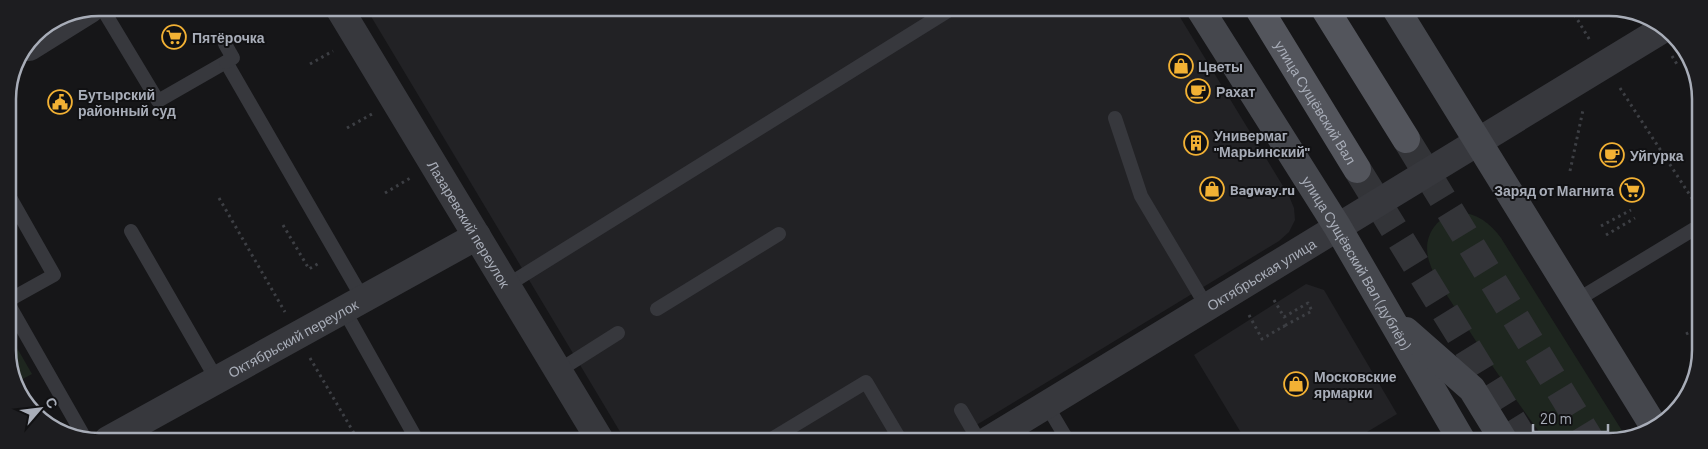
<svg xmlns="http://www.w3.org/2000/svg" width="1708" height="449" font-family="Barlow,sans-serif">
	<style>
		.built { fill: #222225 }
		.green { fill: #1e261f }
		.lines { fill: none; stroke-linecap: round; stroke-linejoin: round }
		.primary-tunnel { stroke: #333438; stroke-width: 28; stroke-dasharray: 28 14; stroke-linecap: butt }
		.path { stroke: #3d3f44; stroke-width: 3; stroke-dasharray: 2.5 4; stroke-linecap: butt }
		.service { stroke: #37383d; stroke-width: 14 }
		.minor { stroke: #37383d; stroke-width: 28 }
		.tertiary { stroke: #37383d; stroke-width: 28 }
		.secondary { stroke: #45474d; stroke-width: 28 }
		.primary { stroke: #53555c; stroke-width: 28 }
		.labels { text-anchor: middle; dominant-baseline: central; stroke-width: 4; stroke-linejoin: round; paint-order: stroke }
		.poi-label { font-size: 14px; font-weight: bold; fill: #a8adb8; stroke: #111113; text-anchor: start }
		.street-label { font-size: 14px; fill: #a8adb8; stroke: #111113 }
		.rim { fill: none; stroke: #a8adb8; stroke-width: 2.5 }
	</style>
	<rect width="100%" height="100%" fill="#161618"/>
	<g class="built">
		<path d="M366,8L1175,9L1289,196L1294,208L1295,220L1289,232L1279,241L950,441L625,440Z"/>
		<path d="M1306,284L1324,290L1397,414L1352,441H1246L1194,355Z"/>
	</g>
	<g class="green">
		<path d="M1458,212C1477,213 1490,223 1501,238L1626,437L1614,441H1546C1514,398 1483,354 1455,308C1446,293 1434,278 1429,261C1422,238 1435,217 1458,212Z"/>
		<path d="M9,334L32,374L17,382L9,368Z"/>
	</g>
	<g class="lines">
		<g class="primary-tunnel">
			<path d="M1406,139L1591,441"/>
			<path d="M1357,169L1525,441"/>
		</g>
		<g class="path">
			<path d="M1571,9L1591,42"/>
			<path d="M1672,56L1678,66"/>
			<path d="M310,64L333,51"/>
			<path d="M1620,88L1697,206"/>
			<path d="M347,128L372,114"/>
			<path d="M1570,171L1583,110"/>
			<path d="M385,193L412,177"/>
			<path d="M219,198L285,312"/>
			<path d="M283,225L309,269L321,262"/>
			<path d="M1601,226L1631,210"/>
			<path d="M1606,235L1635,218"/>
			<path d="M1274,300L1284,317L1308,303L1312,311L1284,326"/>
			<path d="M1249,315L1262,339L1284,326L1286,330"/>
			<path d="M1686,334L1699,327"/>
			<path d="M310,358L358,440"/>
			<path d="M1406,441L1414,431"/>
		</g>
		<g class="service">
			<path d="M102,8L158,101L226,62L363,299"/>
			<path d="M225,44L233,58L226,62"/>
			<path d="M1115,118L1141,196L1207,307"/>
			<path d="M8,194L54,275L9,300"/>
			<path d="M8,228L9,230"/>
			<path d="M131,231L217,380"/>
			<path d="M506,286L951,9"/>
			<path d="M1577,300L1699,226"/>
			<path d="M9,305L86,440"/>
			<path d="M657,309L779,234"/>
			<path d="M344,310L417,440"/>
			<path d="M558,371L618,333"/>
			<path d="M1046,404L1068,441"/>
			<path d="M961,410L979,441"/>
			<path d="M770,440L866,382L901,441"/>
		</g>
		<g class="minor">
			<path id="s1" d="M339,8L600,440"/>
			<path id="s2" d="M108,440L477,236"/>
		</g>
		<g class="tertiary">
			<path d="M29,47L90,9"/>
			<path id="s3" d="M987,441L1663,29"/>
		</g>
		<g class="secondary">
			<path id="s4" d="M1200,9L1337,226L1462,441"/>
			<path d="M1396,9L1653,425"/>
			<path d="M1406,331L1472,389L1504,441"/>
		</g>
		<g class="primary">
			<path id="s5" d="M1259,9L1357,169"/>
			<path d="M1325,9L1406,139"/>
		</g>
	</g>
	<defs>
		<g id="supermarket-ring" transform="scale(1.25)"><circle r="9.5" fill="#111113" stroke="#f2b134" stroke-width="1.5"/><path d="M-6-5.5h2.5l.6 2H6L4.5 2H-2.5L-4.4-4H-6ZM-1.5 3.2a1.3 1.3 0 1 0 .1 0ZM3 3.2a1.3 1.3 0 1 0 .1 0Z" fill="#f2b134"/></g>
		<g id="shop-ring" transform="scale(1.25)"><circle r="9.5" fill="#111113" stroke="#f2b134" stroke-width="1.5"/><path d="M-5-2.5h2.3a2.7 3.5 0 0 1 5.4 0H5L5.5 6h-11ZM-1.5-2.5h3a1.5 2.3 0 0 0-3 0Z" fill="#f2b134"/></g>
		<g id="cafe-ring" transform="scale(1.25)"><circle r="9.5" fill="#111113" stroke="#f2b134" stroke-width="1.5"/><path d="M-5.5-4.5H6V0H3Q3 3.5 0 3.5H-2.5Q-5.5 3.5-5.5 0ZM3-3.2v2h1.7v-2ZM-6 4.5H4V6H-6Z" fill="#f2b134"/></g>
		<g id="civic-ring" transform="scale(1.25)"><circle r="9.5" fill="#111113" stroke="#f2b134" stroke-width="1.5"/><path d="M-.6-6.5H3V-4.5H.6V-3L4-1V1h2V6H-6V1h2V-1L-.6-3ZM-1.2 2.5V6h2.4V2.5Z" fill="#f2b134"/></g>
		<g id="building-ring" transform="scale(1.25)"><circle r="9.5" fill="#111113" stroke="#f2b134" stroke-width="1.5"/><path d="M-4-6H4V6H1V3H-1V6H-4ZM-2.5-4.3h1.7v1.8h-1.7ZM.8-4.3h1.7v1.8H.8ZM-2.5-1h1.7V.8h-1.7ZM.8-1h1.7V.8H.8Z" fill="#f2b134"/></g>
	</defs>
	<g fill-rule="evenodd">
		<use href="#supermarket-ring" x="174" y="37"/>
		<use href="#shop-ring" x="1181" y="66"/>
		<use href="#cafe-ring" x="1198" y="91"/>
		<use href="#civic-ring" x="60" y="102"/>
		<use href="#building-ring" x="1196" y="143"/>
		<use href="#cafe-ring" x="1612" y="155"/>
		<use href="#shop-ring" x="1212" y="189"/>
		<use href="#supermarket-ring" x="1632" y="190"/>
		<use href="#shop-ring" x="1296" y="384"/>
	</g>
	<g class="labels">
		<g class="poi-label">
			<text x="192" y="37">Пятёрочка</text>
			<text x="1198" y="66">Цветы</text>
			<text x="1216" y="91">Рахат</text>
			<text x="78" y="94">Бутырский<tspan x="78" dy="16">районный суд</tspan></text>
			<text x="1214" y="135">Универмаг<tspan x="1214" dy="16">"Марьинский"</tspan></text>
			<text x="1630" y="155">Уйгурка</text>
			<text x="1230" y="189">Bagway.ru</text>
			<text x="1614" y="190" text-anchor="end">Заряд от Магнита</text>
			<text x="1314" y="376">Московские<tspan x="1314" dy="16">ярмарки</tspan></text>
		</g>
		<g class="street-label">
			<text stroke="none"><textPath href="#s5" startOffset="109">улица Сущёвский Вал</textPath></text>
			<text stroke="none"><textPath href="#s1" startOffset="252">Лазаревский переулок</textPath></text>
			<text stroke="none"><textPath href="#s4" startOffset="298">улица Сущёвский Вал (дублёр)</textPath></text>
			<text stroke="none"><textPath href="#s3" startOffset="321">Октябрьская улица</textPath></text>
			<text stroke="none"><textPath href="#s2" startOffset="211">Октябрьский переулок</textPath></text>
		</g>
	</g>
	<path d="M0 0H1708V449H0ZM99 16H1609A83 83 0 0 1 1692 99V350A83 83 0 0 1 1609 433H99A83 83 0 0 1 16 350V99A83 83 0 0 1 99 16Z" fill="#1d1d20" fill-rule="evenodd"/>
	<path class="rim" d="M99 16H1609A83 83 0 0 1 1692 99V350A83 83 0 0 1 1609 433H99A83 83 0 0 1 16 350V99A83 83 0 0 1 99 16Z"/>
	<g transform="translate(40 409) rotate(62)" stroke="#111113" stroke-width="4" paint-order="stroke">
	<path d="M0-4L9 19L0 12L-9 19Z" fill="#a8adb8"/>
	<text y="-8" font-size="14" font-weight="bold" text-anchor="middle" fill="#a8adb8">С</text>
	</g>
	<path d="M1533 424v8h75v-8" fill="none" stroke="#a8adb8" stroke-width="2.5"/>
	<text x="1540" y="424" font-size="15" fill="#a8adb8" stroke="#111113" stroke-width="4" paint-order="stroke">20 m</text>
</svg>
